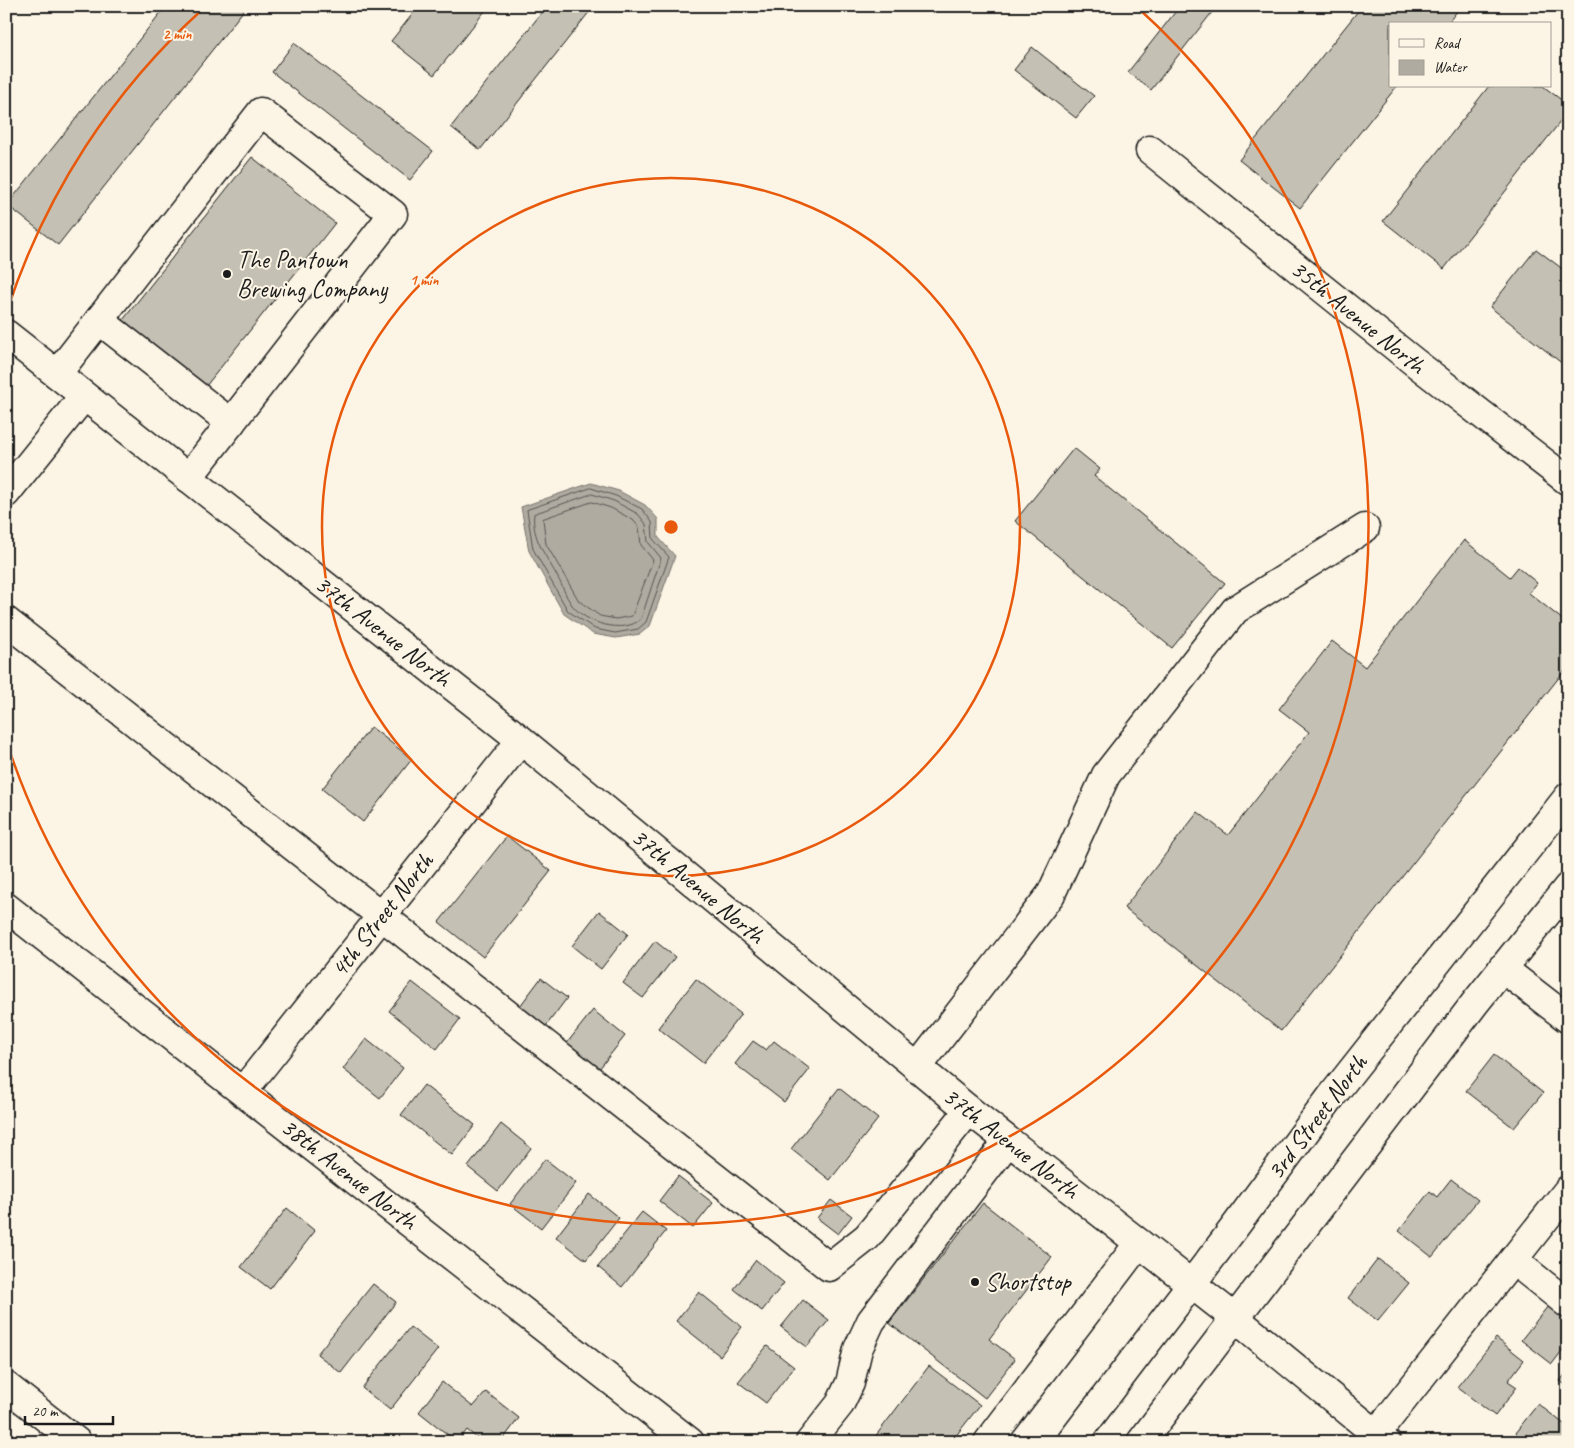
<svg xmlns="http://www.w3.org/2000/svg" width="1574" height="1448" font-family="Caveat,sans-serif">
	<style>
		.water { fill: #b0aba1; stroke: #75726c }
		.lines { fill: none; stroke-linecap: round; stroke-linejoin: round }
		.shore { stroke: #575551; stroke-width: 1 }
		.building { fill: #c4c0b3; stroke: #1c1c1c }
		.minor-casing { stroke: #1c1c1c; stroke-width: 31 }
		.major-casing { stroke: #1c1c1c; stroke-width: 31 }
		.highway-casing { stroke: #1c1c1c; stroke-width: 31 }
		.minor { stroke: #fcf5e5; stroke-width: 28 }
		.major { stroke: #fcf5e5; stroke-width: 28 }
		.highway { stroke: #fcf5e5; stroke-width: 28 }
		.rail { stroke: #1c1c1c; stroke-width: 4; stroke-dasharray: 8 4; stroke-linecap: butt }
		.ring { fill: none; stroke: #e8590c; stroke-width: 2.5 }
		.poi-dot { fill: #1c1c1c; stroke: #fcf5e5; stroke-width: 2 }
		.labels { text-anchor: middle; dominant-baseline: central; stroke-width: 4; stroke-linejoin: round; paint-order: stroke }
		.poi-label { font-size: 25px; fill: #1c1c1c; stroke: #fcf5e5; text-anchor: start }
		.street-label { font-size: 25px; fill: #1c1c1c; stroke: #fcf5e5 }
		.centre { fill: #e8590c; stroke: #fcf5e5; stroke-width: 2.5 }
		.ring-label { font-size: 15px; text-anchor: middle; font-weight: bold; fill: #e8590c; stroke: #fcf5e5; stroke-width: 4; stroke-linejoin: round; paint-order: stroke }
	</style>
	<rect width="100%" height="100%" fill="#fcf5e5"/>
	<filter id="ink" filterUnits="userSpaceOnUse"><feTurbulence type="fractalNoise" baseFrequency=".02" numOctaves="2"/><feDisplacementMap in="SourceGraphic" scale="10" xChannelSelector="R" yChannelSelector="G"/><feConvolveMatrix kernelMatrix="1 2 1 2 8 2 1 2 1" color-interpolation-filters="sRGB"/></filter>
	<g filter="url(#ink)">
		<path class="water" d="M591,483L619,491L645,505L658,519V537L675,556L650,626L640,634L616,638L593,634L564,614L529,551L521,507Z"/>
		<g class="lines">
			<g class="shore">
				<path d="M591,488L616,496L642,509L652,522L653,539L669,557L646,622L638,629L615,633L595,629L568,611L533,549L527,510Z"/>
				<path d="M592,494L614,501L638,514L646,524L648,542L661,558L641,619C623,635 585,623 572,605C565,596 562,584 556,574C546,556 531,537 534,514Z"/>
				<path d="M592,502L611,508L633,520L639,527L641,545L653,560L632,616L616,619L600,616L579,601L546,544L543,519Z"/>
			</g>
		</g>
		<g class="building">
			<path d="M166,6H247L58,245L7,205Z"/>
			<path d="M419,6H489L434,75L391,41Z"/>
			<path d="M547,6H594L480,150L451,127Z"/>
			<path d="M1180,6H1217L1151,90L1128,72Z"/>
			<path d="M1362,6H1453L1458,10L1447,24H1390V86H1397L1300,208L1239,160Z"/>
			<path d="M294,43L433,151L410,180L272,72Z"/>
			<path d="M1032,47L1094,96L1076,118L1014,70Z"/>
			<path d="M1489,86H1543L1568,105V112L1444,269L1383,221Z"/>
			<path d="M252,157L335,223L202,391L119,325Z"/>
			<path d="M1536,249L1568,273V368L1490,307Z"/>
			<path d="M1074,448L1100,469L1094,476L1225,583L1172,648L1015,521Z"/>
			<path d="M1464,540L1510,577L1518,567L1537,583L1529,593L1568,624V666L1281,1031L1124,908L1198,812L1228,835L1309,732L1279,709L1332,641L1365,667Z"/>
			<path d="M371,727L412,759L363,822L322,789Z"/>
			<path d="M507,836L551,871L483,957L439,922Z"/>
			<path d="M599,911L628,934L601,969L572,946Z"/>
			<path d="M655,941L675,957L643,998L623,983Z"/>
			<path d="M541,978L567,998L546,1026L520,1006Z"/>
			<path d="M696,979L741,1014L703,1063L658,1028Z"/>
			<path d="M412,982L460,1019L437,1049L389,1011Z"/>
			<path d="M593,1010L625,1036L599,1069L567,1043Z"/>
			<path d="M366,1039L403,1068L380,1098L343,1069Z"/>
			<path d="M753,1041L766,1050L774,1041L810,1069L784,1102L735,1064Z"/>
			<path d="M1494,1055L1543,1093L1514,1128L1466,1091Z"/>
			<path d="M424,1085L475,1125L452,1155L401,1115Z"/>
			<path d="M839,1088L878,1119L830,1180L791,1149Z"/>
			<path d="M501,1124L531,1148L498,1191L468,1167Z"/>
			<path d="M545,1159L576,1183L541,1228L510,1204Z"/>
			<path d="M678,1176L713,1203L693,1228L659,1201Z"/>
			<path d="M1451,1179L1478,1200L1432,1257L1399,1231L1430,1191L1437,1197Z"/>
			<path d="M589,1194L619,1218L586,1260L556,1237Z"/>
			<path d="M831,1200L852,1216L838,1234L817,1218Z"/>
			<path d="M983,1203L1052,1257L989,1339L1015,1359L985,1398L889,1323Z"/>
			<path d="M287,1208L315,1231L270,1289L241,1267Z"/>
			<path d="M642,1212L666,1231L622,1287L598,1267Z"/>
			<path d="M1378,1259L1409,1283L1378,1321L1348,1298Z"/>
			<path d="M756,1260L784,1283L762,1311L734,1289Z"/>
			<path d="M373,1284L396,1302L341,1373L317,1354Z"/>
			<path d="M699,1292L742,1327L720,1356L676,1321Z"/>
			<path d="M803,1300L829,1320L807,1347L781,1327Z"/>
			<path d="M1548,1306L1568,1321V1343L1552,1364L1521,1340Z"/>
			<path d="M410,1327L438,1349L390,1410L362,1388Z"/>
			<path d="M1496,1338L1524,1360L1508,1381L1517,1387L1495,1416L1457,1387Z"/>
			<path d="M767,1346L794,1367L766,1403L738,1382Z"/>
			<path d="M929,1366L980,1405L951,1442H871Z"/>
			<path d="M1568,1371V1387L1560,1381Z"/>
			<path d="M442,1382L473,1407L486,1392L519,1418L501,1442H482L467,1430L457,1442L419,1412Z"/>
			<path d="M1538,1404L1568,1427V1442H1526L1515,1433Z"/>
		</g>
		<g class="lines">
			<g class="minor-casing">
				<g id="minor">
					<path d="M1150,150L1413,361L1568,481"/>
					<path d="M99,320L231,423"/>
					<path d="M6,334L521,740L969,1110L1235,1318L1386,1442"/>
					<path d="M57,374L261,112L393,214L188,478"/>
					<path d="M6,493L84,396"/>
					<path d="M6,621L829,1267L867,1237L969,1110"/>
					<path d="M6,907L690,1442"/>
					<path d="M1502,968L1568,1019"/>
					<path d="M917,1068L1051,894L1106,775L1235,610L1365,528"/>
					<path d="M243,1091L521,740"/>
					<path d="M1513,1260L1568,1304"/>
					<path d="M1376,1434L1568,1190"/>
					<path d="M810,1442L840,1404L850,1383L858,1349L871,1321L1008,1141"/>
					<path d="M988,1442L1139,1243"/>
				</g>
			</g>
			<g class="major-casing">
				<g id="major">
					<path d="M1071,1442L1234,1228L1331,1097L1568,797"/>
					<path d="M1141,1442L1475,1003L1568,887"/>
				</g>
			</g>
			<g class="highway-casing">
				<path id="highway" d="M6,1386L77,1442"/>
			</g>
			<use href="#minor" class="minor"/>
			<use href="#major" class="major"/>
			<use href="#highway" class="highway"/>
			<path class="rail" d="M6,15L13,6"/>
		</g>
	</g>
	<g class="ring">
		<circle cx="671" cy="527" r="349"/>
		<path d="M7 311A698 698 0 0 1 204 8M1138 8A698 698 0 1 1 7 743"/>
	</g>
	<g class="poi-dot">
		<circle cx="227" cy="274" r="5"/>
		<circle cx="975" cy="1282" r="5"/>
	</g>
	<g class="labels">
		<g class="poi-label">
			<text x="237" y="260">The Pantown<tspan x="237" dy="29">Brewing Company</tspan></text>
			<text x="985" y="1282">Shortstop</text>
		</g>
		<g class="street-label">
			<text transform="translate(1358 317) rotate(39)">35th Avenue North</text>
			<text transform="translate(383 631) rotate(38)">37th Avenue North</text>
			<text transform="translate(698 886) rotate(40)">37th Avenue North</text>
			<text transform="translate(382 915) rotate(-52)">4th Street North</text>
			<text transform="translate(1317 1117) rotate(-53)">3rd Street North</text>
			<text transform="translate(1011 1143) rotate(38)">37th Avenue North</text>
			<text transform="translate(349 1174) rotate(38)">38th Avenue North</text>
		</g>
	</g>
	<circle cx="671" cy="527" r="8" class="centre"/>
	<g class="ring-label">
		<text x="177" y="39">2 min</text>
		<text x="424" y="285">1 min</text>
	</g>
	<rect width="1574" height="1448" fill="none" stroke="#fcf5e5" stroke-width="25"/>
	<rect x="12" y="12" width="1549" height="1423" fill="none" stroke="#1c1c1c" stroke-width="2" filter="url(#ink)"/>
	<rect x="1389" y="22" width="162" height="65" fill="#fcf5e5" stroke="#a29e95"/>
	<rect x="1399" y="39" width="25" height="8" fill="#fcf5e5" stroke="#a29e95"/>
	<text x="1434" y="48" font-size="15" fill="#1c1c1c">Road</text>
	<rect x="1399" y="60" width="25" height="15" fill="#b0aba1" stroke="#a29e95"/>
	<text x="1434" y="72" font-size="15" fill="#1c1c1c">Water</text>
	<path d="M25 1416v8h88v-8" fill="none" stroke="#1c1c1c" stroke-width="2.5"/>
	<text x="32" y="1416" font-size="15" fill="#1c1c1c" stroke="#fcf5e5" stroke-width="4" paint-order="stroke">20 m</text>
</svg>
